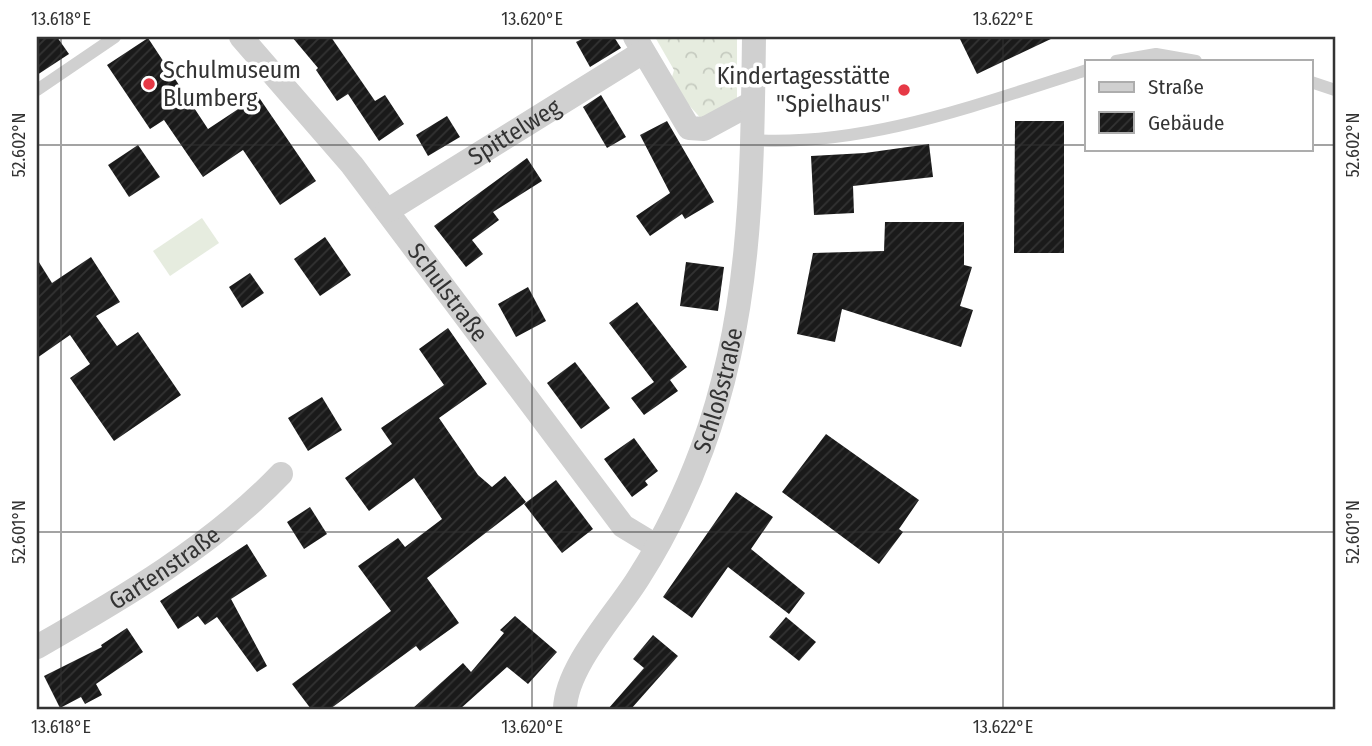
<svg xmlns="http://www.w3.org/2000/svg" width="1372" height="746" font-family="'Fira Sans Condensed',sans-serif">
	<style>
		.forest { fill: url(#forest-crowns) }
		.pitch { fill: #e6ecdf }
		.building { fill: url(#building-hatch) }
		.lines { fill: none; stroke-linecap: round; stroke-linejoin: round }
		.service { stroke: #d0d0d0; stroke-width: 12 }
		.minor { stroke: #d0d0d0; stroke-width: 24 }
		.ticks { fill: none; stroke: #333; stroke-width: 2; stroke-opacity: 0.45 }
		.poi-dot { fill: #e63946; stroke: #fff; stroke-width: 2.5 }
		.labels { text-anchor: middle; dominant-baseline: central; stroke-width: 7; stroke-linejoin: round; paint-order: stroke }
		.poi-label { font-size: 24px; fill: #333; stroke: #fff; text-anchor: start }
		.street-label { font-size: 24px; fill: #333; stroke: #fff }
		.neatline { fill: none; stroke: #333; stroke-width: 2.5 }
		.ticks-label { font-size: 18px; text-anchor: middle; fill: #333 }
	</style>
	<defs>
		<pattern id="forest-crowns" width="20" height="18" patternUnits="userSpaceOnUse" patternTransform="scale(1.75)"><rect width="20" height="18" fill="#e6ecdf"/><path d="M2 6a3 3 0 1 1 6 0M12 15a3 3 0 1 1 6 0" fill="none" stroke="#c6cbc0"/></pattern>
		<pattern id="building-hatch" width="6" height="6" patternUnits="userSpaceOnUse" patternTransform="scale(1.75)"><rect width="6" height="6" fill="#1a1a1a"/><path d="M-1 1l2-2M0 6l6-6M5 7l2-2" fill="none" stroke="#333"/></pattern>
	</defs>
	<rect width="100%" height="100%" fill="#fff"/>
	<path class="forest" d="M655,37H737V106L705,123L670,84L674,70Z"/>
	<path class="pitch" d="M202,218L219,243L170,276L153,251Z"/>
	<g class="building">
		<path d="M37,37H57L69,54L37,75Z"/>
		<path d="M292,37H331L375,101L385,95L404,124L379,141L348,94L337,101L316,70L318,68Z"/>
		<path d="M586,37H614L621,48L590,67L576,42Z"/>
		<path d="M959,37H1055L977,74Z"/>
		<path d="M148,38L208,129L258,96L316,181L280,205L243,150L203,177L164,120L150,129L107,65Z"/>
		<path d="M601,95L626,137L607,148L583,107Z"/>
		<path d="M447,116L460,137L428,156L416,135Z"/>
		<path d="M667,121L714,202L685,219L682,214L650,236L636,216L670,193L640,135Z"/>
		<path d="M1015,121H1064V253H1014Z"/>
		<path d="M929,144L933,177L853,186L854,213L814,215L811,156L865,153Z"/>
		<path d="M138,145L160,177L129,197L108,165Z"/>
		<path d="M527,158L542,181L493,212L499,220L472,240L483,254L466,267L434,226Z"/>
		<path d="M885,222H964V265L972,267L960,306L973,310L961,347L842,309L835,342L797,334L813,253L884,251Z"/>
		<path d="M325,237L351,275L320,296L294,259Z"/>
		<path d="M91,257L120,302L96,316L117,346L138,332L181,395L114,441L70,378L90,364L70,335L37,358V259L52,283Z"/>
		<path d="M686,262L724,267L718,311L680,306Z"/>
		<path d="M250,273L264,293L242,308L229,287Z"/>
		<path d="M528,287L546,321L516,337L498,304Z"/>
		<path d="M637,302L687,367L670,380L678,391L644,415L631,398L654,382L609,323Z"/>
		<path d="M448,328L487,384L439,418L478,475L492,487L505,476L526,502L427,578L459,623L420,651L416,646L330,709H311L292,684L391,611L358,566L398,538L405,547L442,519L414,478L369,511L345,478L392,444L381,428L444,385L419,349Z"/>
		<path d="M575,362L610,408L581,429L547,383Z"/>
		<path d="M322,397L342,430L308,451L288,418Z"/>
		<path d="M826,434L919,500L899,529L903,532L879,564L782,492Z"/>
		<path d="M634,438L658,471L645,481L648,485L632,497L604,459Z"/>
		<path d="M556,480L593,529L562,553L524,504Z"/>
		<path d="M736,492L773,517L751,549L805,593L789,614L728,567L692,618L663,597Z"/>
		<path d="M310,507L327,534L304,549L287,522Z"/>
		<path d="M247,544L267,576L231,599L267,666L257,672L217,617L205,625L198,616L178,629L160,601Z"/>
		<path d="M515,616L557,652L528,684L507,667L460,709H412L463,663L471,672L504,633L500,630Z"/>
		<path d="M786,617L816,642L799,661L769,637Z"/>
		<path d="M127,628L143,652L96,684L102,695L85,704L81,697L60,708L44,676L102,647L101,645Z"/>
		<path d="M653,635L678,656L631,709H608L644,668L633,659Z"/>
	</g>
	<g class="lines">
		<g class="service">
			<path d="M1116,61L1156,54L1196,61"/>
			<path d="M1311,82L1335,90"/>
			<path d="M37,90L115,37"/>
			<path d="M751,140C866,147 978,104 1087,70"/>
		</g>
		<g class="minor">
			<path id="s1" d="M241,37L352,165L623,526L656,546"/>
			<path d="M635,37L689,128L704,129L752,103"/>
			<path id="s2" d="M387,211L643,52"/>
			<path id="s3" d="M37,647C123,598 212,546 281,474"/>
			<path id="s4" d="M565,709C566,666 617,613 639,577C664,538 686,492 702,449C752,314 752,178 754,37"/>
		</g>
	</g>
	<path class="ticks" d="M61,37V709M532,37V709M1003,37V709M37,145H1087M1311,145H1335M37,532H1335"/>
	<g class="poi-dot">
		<circle cx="149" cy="84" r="7"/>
		<circle cx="904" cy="90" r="7"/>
	</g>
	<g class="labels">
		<g class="poi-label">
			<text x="163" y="70">Schulmuseum<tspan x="163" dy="28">Blumberg</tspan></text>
			<text x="890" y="76" text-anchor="end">Kindertagesstätte<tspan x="890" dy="28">"Spielhaus"</tspan></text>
		</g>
		<g class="street-label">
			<text stroke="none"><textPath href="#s2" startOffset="150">Spittelweg</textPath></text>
			<text stroke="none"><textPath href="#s1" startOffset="329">Schulstraße</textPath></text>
			<text stroke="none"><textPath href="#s4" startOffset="357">Schloßstraße</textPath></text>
			<text stroke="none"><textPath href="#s3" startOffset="150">Gartenstraße</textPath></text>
		</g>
	</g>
	<rect width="1372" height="746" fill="none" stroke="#ffffff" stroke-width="77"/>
	<rect x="1085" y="60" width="228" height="91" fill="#ffffff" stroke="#adadad" stroke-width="2"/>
	<rect x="1099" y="82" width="35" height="10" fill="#d0d0d0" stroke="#adadad" stroke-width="2"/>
	<text x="1148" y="94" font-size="21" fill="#333333">Straße</text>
	<rect x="1099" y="112" width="35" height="21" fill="url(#building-hatch)" stroke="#adadad" stroke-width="2"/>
	<text x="1148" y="130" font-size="21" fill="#333333">Gebäude</text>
	<rect x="38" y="38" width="1296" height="670" class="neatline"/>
	<g class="ticks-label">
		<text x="61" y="25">13.618°E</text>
		<text x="532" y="25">13.620°E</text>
		<text x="1003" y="25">13.622°E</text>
		<text transform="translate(19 145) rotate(-90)" y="6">52.602°N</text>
		<text transform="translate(1353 145) rotate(-90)" y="6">52.602°N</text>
		<text transform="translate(19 532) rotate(-90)" y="6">52.601°N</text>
		<text transform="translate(1353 532) rotate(-90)" y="6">52.601°N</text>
		<text x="61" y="733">13.618°E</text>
		<text x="532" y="733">13.620°E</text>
		<text x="1003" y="733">13.622°E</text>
	</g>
</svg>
